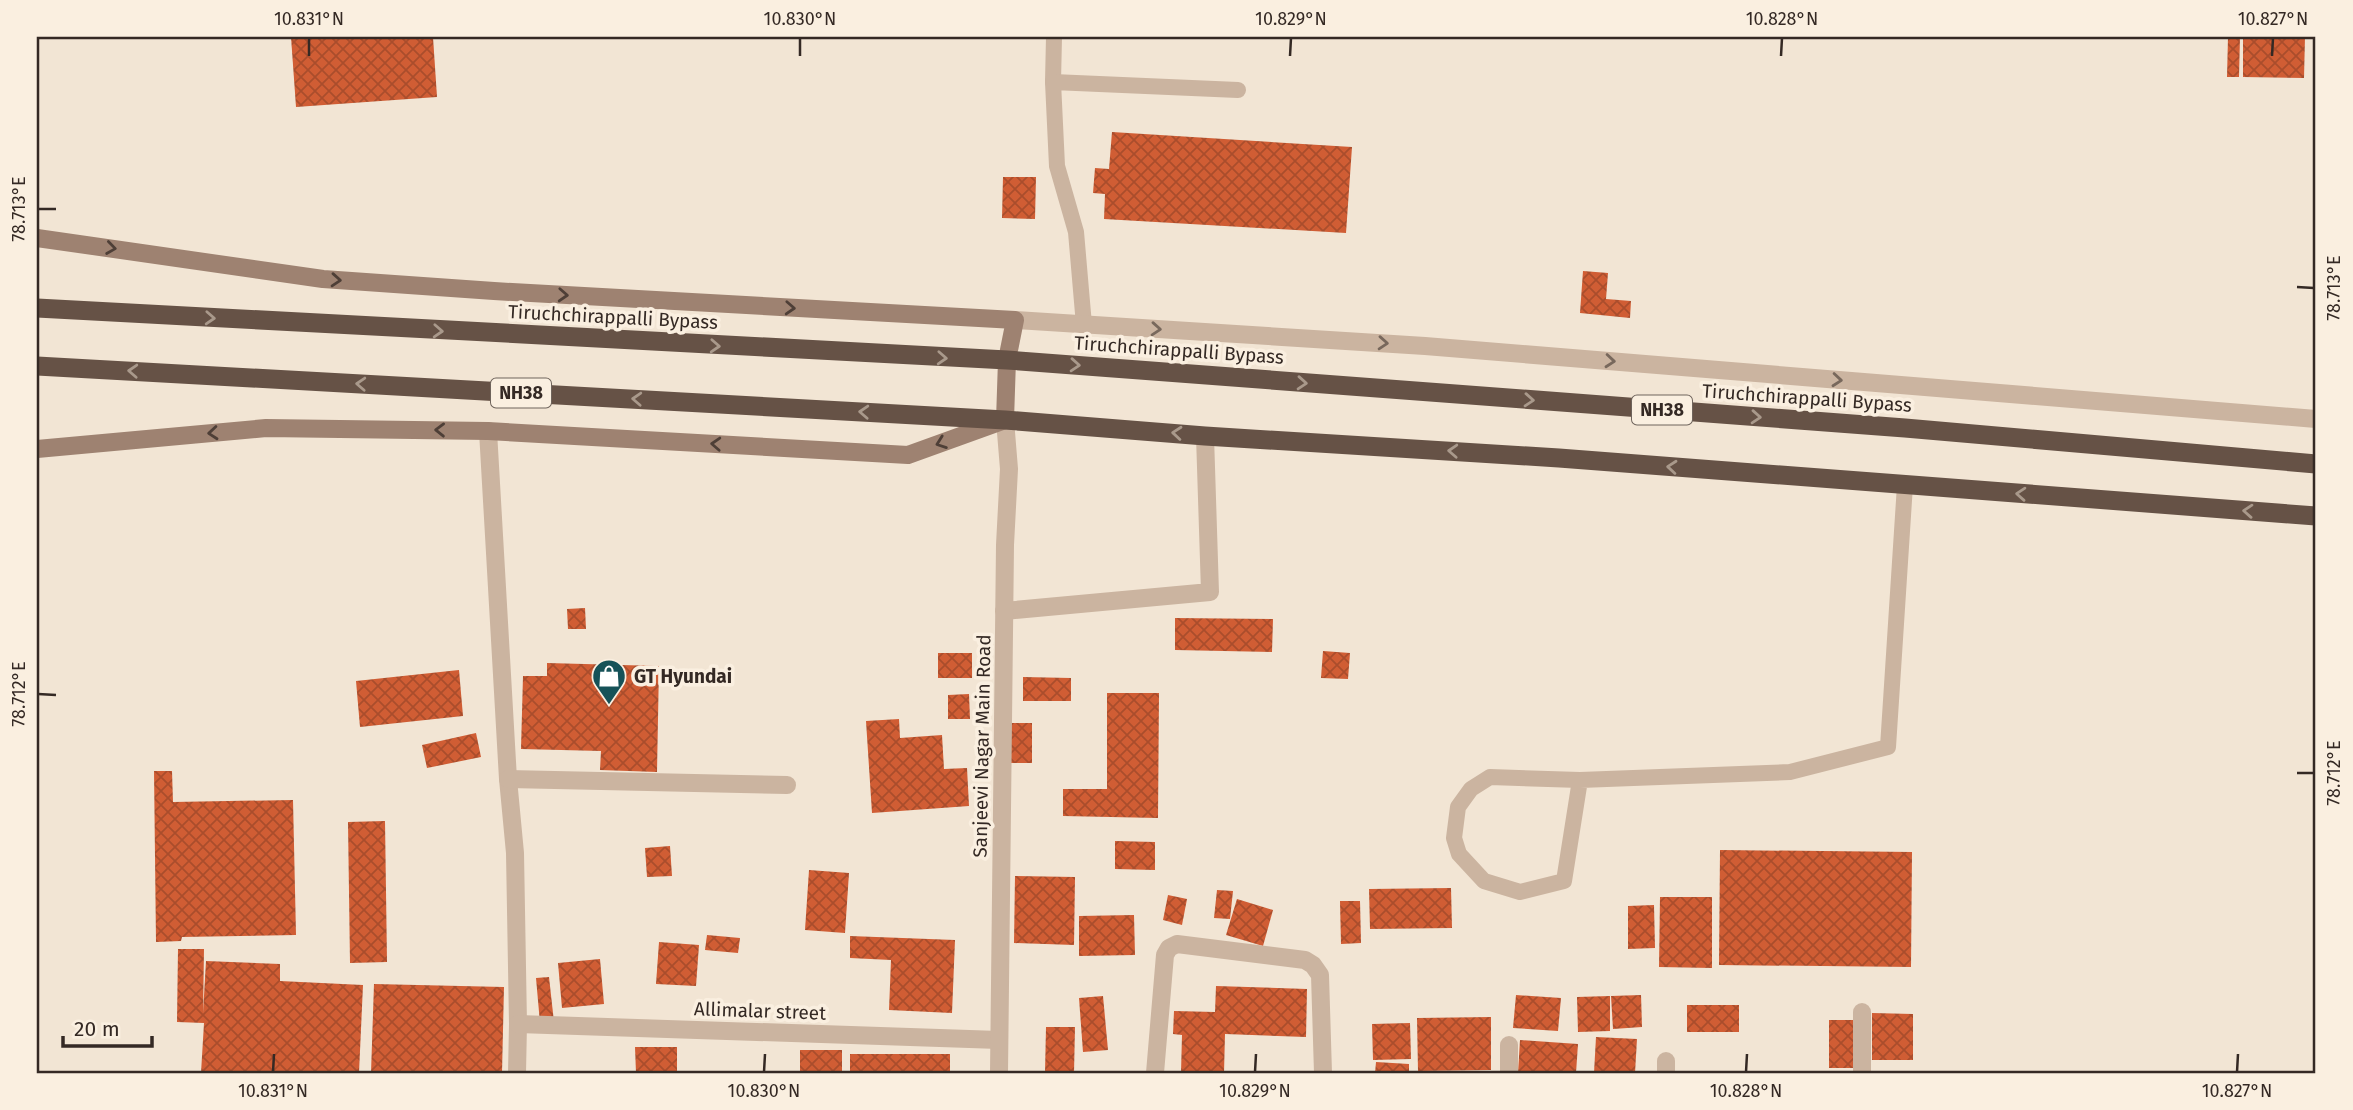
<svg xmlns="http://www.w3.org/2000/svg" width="2353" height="1110" font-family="'Fira Sans',sans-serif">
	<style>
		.building { fill: url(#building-cross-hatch) }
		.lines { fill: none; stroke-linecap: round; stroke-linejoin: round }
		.service { stroke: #cbb4a0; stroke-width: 16 }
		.minor { stroke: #cbb4a0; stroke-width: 18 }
		.tertiary { stroke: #cbb4a0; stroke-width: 18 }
		.secondary { stroke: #9e8271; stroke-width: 18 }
		.trunk { stroke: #665246; stroke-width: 19 }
		.oneway { stroke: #4e3f37 }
		.oneway2 { stroke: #a9998b }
		.oneway3 { stroke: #78685c }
		.ticks { fill: none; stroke: #342924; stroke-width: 2.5 }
		.labels { text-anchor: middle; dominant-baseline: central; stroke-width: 7; stroke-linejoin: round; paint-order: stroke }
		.shield { fill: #faefe0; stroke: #6f645c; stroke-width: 2 }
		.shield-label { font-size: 18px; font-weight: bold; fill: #342924 }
		.street-label { font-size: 19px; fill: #342924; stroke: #faefe0 }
		.poi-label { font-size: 19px; font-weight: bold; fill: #342924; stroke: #faefe0; text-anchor: start }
		.neatline { fill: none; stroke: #342924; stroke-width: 2.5 }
		.ticks-label { font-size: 18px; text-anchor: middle; fill: #342924 }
	</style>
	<defs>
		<pattern id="building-cross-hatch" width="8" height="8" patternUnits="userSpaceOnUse" patternTransform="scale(1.75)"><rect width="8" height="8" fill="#d05d34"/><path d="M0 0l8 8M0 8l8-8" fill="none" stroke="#aa4d2c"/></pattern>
	</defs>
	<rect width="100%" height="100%" fill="#f2e5d4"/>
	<g class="building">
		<path d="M291,37H433L437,97L296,107Z"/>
		<path d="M2228,37H2240L2239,77H2227Z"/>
		<path d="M2243,37H2305L2304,78L2243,77Z"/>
		<path d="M1112,132L1352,147L1346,233L1104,219L1105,194L1093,193L1095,168L1109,169Z"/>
		<path d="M1003,177H1036L1035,219L1002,218Z"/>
		<path d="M1583,271L1608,273L1606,299L1631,301L1630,318L1580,313Z"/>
		<path d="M585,608L586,629H568L567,609Z"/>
		<path d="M1175,618L1273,619L1272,652L1175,650Z"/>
		<path d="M1323,651L1350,653L1348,679L1321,678Z"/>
		<rect x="938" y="653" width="34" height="25"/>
		<path d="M547,663L659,666L657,772L600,770L601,751L521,749L523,676H547Z"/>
		<path d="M459,670L463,716L360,727L356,681Z"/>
		<path d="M1023,677L1071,678V701H1023Z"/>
		<path d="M1107,693H1159L1158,818L1063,816V789H1107Z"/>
		<path d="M969,694L970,719H948V695Z"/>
		<path d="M899,719L900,738L942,735L944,769L967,768L969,806L872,813L866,721Z"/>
		<rect x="1011" y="723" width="21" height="40"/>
		<path d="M476,733L481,757L427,768L422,745Z"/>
		<path d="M154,771H172L173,802L293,800L296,935L182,937L181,941L156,942Z"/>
		<path d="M385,821L387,962L350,963L348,822Z"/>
		<path d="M1115,841L1155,842V870L1115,869Z"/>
		<path d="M670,846L672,876L647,877L645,848Z"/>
		<path d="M1720,850L1912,852L1911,967L1719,965Z"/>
		<path d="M809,870L849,873L845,933L805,930Z"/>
		<path d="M1015,876L1075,877L1074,945L1014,943Z"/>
		<path d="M1451,888L1452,928L1370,929L1369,889Z"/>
		<path d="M1217,890L1233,891L1230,919L1214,918Z"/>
		<path d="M1168,895L1187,899L1182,925L1163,920Z"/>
		<path d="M1660,897H1712V968L1659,967Z"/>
		<path d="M1237,899L1273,910L1263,946L1226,935Z"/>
		<path d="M1340,901H1360L1361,943L1341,944Z"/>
		<path d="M1654,905L1655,948L1628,949V906Z"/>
		<path d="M1134,915L1135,955L1079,956V916Z"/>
		<path d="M707,935L740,938L738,953L705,950Z"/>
		<path d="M850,936L955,940L952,1013L889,1010L891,960L850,958Z"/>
		<path d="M659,942L699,945L696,986L656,984Z"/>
		<path d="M178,949H204L203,1013L206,961L280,964V981L363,985L359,1073H201L204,1023L177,1022Z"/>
		<path d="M600,959L604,1004L562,1008L558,963Z"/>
		<path d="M549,977L554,1022L540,1023L536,978Z"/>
		<path d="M374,984L504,987L502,1073H371Z"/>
		<path d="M1216,986L1307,989L1306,1037L1225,1034L1224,1073H1181L1182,1035L1173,1034L1174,1011L1215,1012Z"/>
		<path d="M1516,995L1561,998L1558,1031L1513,1028Z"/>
		<path d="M1641,995L1642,1027L1613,1029L1611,996Z"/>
		<path d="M1103,996L1108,1050L1083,1052L1079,998Z"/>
		<path d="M1610,996V1031L1578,1032L1577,997Z"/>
		<rect x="1687" y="1005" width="52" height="27"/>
		<path d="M1872,1013L1913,1014V1060H1872Z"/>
		<path d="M1491,1017V1070L1418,1071L1417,1018Z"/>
		<rect x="1829" y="1020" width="27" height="48"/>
		<path d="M1410,1023L1411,1059L1373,1060L1372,1024Z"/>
		<path d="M1046,1027H1075L1074,1073H1045Z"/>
		<path d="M1596,1037L1637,1039L1635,1073H1594Z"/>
		<path d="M1520,1040L1578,1044L1576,1073H1518Z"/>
		<path d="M635,1047H677V1073H636Z"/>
		<rect x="800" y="1050" width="42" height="23"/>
		<rect x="850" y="1054" width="100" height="19"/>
		<path d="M1376,1062L1409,1064V1073H1375Z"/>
	</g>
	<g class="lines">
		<g class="service">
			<path d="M1053,82L1054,37"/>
			<path d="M1084,325L1076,232L1057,166L1053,82L1238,90"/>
			<path d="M1580,780L1564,881L1520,892L1484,881L1459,854L1454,838L1458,807L1471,789L1490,777L1580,780L1790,772L1888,747L1905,485"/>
		</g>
		<g class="minor">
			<path d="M1015,320L1425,346L2316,419"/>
			<path d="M488,431L508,779L515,853L518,1024L517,1073"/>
			<path d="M1004,611L1210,592L1205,436"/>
			<path d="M508,779L787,785"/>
			<path d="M518,1024L999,1040"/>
			<path d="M1155,1073L1165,955L1169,948L1177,944L1305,960L1313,965L1320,975L1323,1073"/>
			<path d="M1509,1073V1045"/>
			<path d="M1666,1073V1061"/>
			<path d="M1862,1073V1012"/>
		</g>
		<path class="tertiary" d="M999,1073L1005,545L1009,469L1005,420"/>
		<path class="secondary" d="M37,238L323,279L494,291L1015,320L1007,360L1005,420L908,455L488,431L266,428L37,449"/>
		<g class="trunk">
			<path d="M37,308L1007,360L1905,428L2316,464"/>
			<path d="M37,366L1005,420L1205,436L1559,458L2316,516"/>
		</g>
	</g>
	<defs><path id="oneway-chevron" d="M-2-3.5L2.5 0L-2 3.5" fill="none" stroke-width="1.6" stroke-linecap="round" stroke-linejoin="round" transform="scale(1.75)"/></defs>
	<g class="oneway">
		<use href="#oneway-chevron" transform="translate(111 248) rotate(8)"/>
		<use href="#oneway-chevron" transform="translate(336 280) rotate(4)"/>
		<use href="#oneway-chevron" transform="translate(563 295) rotate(3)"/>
		<use href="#oneway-chevron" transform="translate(790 308) rotate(3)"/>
		<use href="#oneway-chevron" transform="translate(440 430) rotate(-179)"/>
		<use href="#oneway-chevron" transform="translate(213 433) rotate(175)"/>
		<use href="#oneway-chevron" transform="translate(941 443) rotate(160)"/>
		<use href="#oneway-chevron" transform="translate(716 444) rotate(-177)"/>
	</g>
	<g class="oneway2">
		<use href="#oneway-chevron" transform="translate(210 318) rotate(3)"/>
		<use href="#oneway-chevron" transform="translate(438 331) rotate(3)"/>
		<use href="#oneway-chevron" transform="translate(715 346) rotate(3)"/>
		<use href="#oneway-chevron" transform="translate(942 358) rotate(3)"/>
		<use href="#oneway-chevron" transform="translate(1075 365) rotate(4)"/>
		<use href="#oneway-chevron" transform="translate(133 371) rotate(-177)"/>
		<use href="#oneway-chevron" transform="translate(1302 383) rotate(4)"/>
		<use href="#oneway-chevron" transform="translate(361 384) rotate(-177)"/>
		<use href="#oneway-chevron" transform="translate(637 399) rotate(-177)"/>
		<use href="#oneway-chevron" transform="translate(1529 400) rotate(4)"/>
		<use href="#oneway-chevron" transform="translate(864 412) rotate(-177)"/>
		<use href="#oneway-chevron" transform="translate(1756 417) rotate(4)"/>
		<use href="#oneway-chevron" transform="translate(1177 433) rotate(-175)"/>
		<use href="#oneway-chevron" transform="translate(1453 451) rotate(-177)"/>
		<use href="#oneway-chevron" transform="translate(1672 467) rotate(-175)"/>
		<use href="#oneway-chevron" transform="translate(2021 494) rotate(-176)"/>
		<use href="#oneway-chevron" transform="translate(2248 511) rotate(-176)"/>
	</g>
	<g class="oneway3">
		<use href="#oneway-chevron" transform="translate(1156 329) rotate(4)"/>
		<use href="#oneway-chevron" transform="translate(1383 343) rotate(4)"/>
		<use href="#oneway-chevron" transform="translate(1610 361) rotate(5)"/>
		<use href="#oneway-chevron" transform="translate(1837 380) rotate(5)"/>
	</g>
	<path class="ticks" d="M309,56V38M800,56V38M1290,56L1291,38M1781,56L1782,38M2272,56L2273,38M38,209H56M2297,287L2314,288M38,694L56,695M2297,773H2314M273,1072L274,1054M764,1072L765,1054M1255,1072L1256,1054M1746,1072L1747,1054M2237,1072L2238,1054"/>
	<defs>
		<g id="shop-pin" transform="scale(1.75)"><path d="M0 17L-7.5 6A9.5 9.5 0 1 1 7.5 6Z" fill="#165258" stroke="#faefe0"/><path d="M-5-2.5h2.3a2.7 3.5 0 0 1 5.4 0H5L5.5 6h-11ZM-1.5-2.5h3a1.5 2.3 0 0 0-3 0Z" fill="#fff"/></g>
	</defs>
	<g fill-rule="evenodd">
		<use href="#shop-pin" x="609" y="676"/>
	</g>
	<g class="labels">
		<g class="shield">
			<rect x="491" y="378.5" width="60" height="29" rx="5"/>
			<rect x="1632" y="395.5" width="60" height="29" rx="5"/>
		</g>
		<g class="shield-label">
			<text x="521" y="393">NH38</text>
			<text x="1662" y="410">NH38</text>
		</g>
		<g class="street-label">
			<text transform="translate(613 317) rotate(3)">Tiruchchirappalli Bypass</text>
			<text transform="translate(1179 350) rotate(4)">Tiruchchirappalli Bypass</text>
			<text transform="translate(1807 398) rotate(4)">Tiruchchirappalli Bypass</text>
			<text transform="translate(982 746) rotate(-89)">Sanjeevi Nagar Main Road</text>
			<text transform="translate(760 1011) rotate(2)">Allimalar street</text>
		</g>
		<g class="poi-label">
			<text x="634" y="676">GT Hyundai</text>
		</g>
	</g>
	<rect width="2353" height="1110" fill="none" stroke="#faefe0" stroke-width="77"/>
	<path d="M63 1036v10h89v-10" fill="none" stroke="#342924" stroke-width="3.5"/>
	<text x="74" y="1036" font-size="21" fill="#342924" stroke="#faefe0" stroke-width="5" paint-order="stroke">20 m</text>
	<rect x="38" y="38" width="2276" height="1034" class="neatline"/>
	<g class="ticks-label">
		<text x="309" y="25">10.831°N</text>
		<text x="800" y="25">10.830°N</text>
		<text x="1291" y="25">10.829°N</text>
		<text x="1782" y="25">10.828°N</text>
		<text x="2273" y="25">10.827°N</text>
		<text transform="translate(19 209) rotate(-90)" y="6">78.713°E</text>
		<text transform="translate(2334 288) rotate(-90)" y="6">78.713°E</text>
		<text transform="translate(19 694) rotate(-90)" y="6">78.712°E</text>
		<text transform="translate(2334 773) rotate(-90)" y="6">78.712°E</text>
		<text x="273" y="1097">10.831°N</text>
		<text x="764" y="1097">10.830°N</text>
		<text x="1255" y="1097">10.829°N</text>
		<text x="1746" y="1097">10.828°N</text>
		<text x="2237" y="1097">10.827°N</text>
	</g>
</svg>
